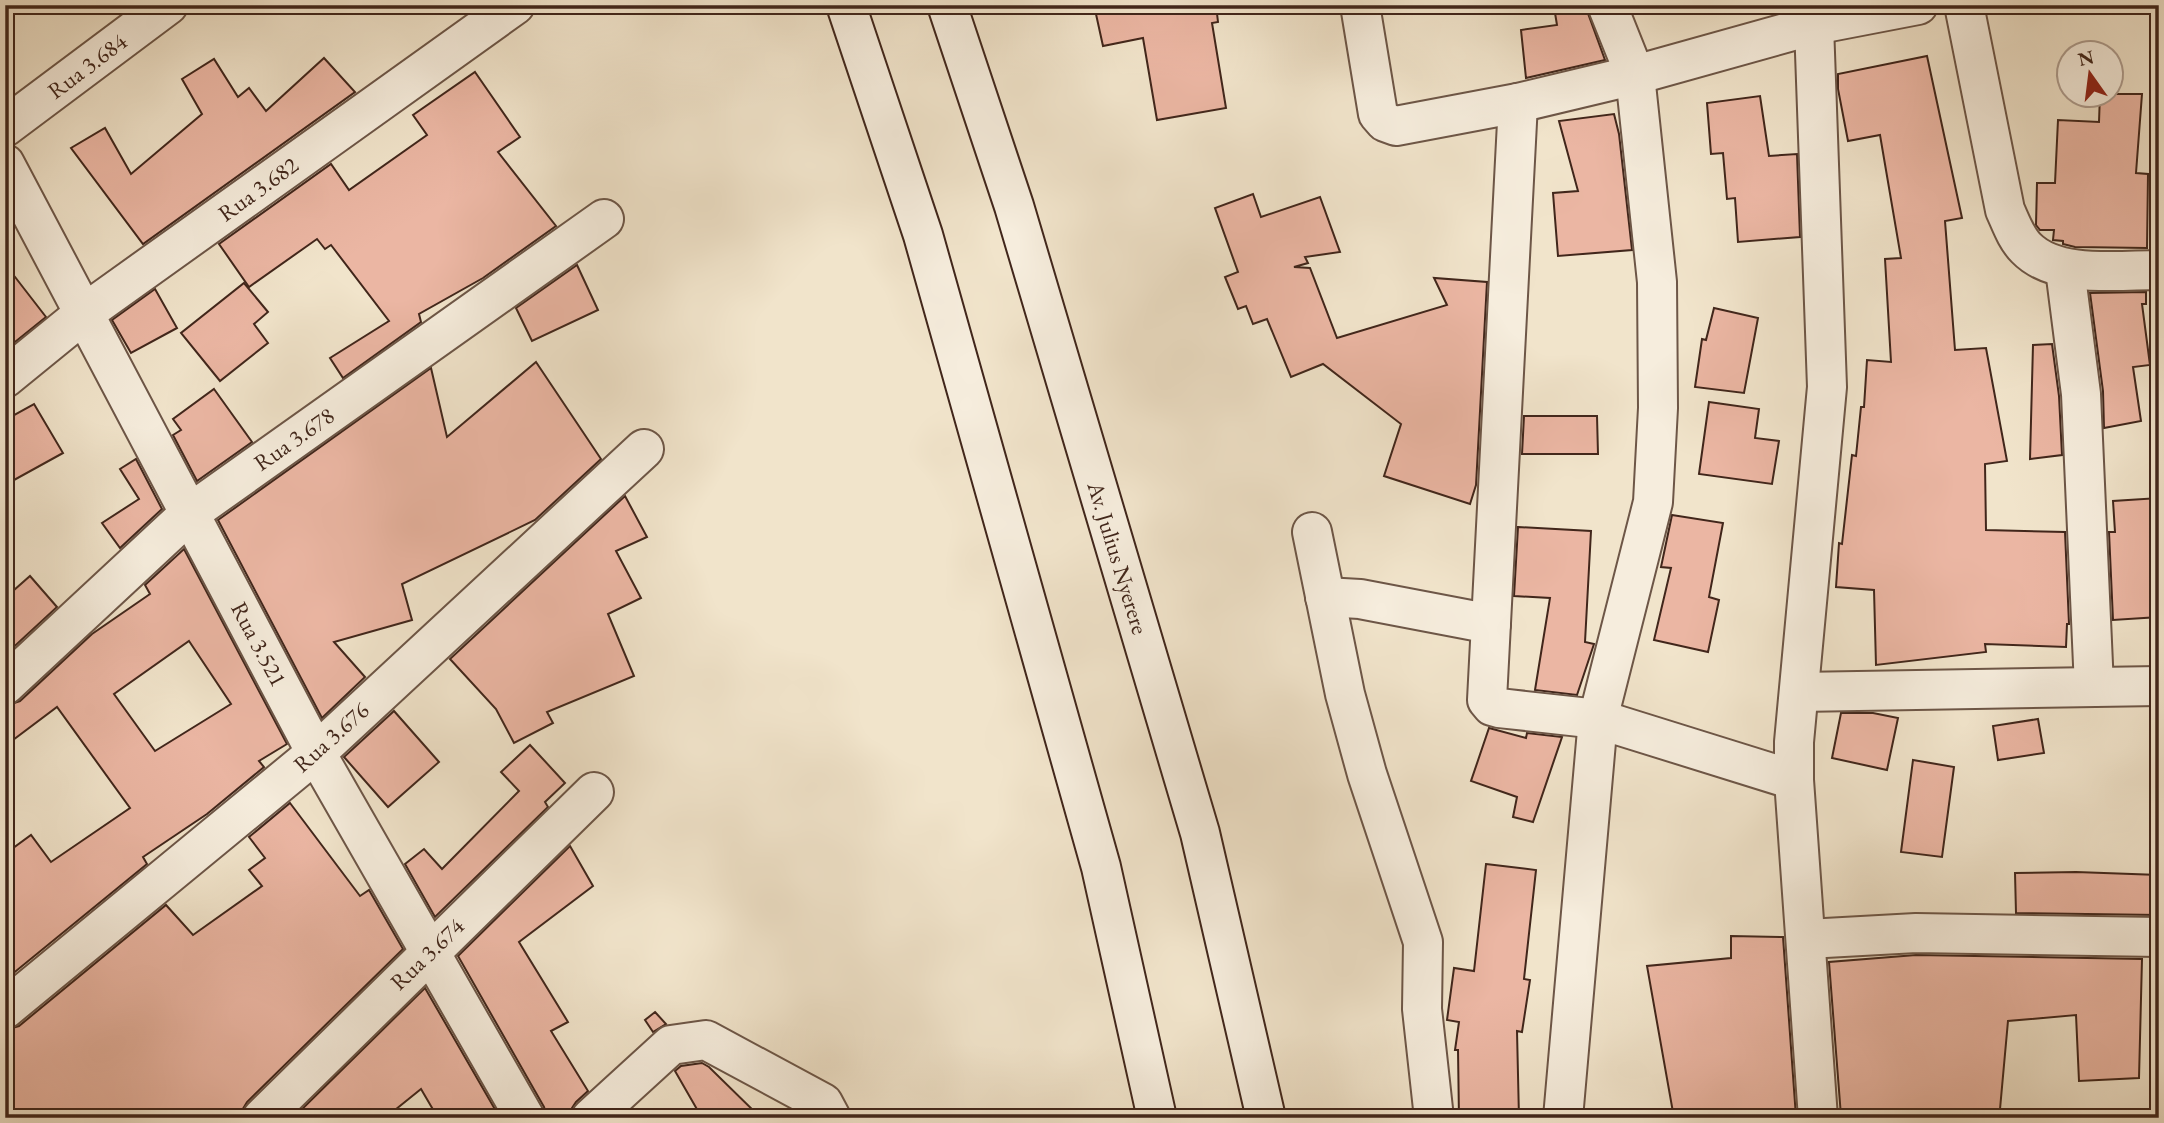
<svg xmlns="http://www.w3.org/2000/svg" width="2164" height="1123" font-family="'EB Garamond',serif">
	<style>
		.building { fill: #ebb6a3; stroke: #41261b; stroke-width: 2; fill-rule: evenodd }
		.lines { fill: none; stroke-linecap: round; stroke-linejoin: round }
		.street-casing { stroke: #6d5647; stroke-width: 42 }
		.secondary-casing { stroke: #41261b; stroke-width: 42 }
		.street { stroke: #f6eddd; stroke-width: 38 }
		.secondary { stroke: #f6eddd; stroke-width: 38 }
		.labels { text-anchor: middle; dominant-baseline: central; stroke-width: 5; stroke-linejoin: round; paint-order: stroke }
		.street-label { font-size: 23px; fill: #41261b; stroke: #f6eddd }
	</style>
	<rect width="100%" height="100%" fill="#f1e4cb"/>
	<filter id="stains"><feTurbulence type="fractalNoise" baseFrequency=".00286" numOctaves="4"/><feColorMatrix values="0 0 0 0 .2 0 0 0 0 .09 0 0 0 0 .02 0 0 0 .5 -.17"/></filter>
	<radialGradient id="worn" r=".72"><stop offset=".6" stop-color="#630" stop-opacity="0"/><stop offset="1" stop-color="#630" stop-opacity=".3"/></radialGradient>
	<g class="building">
		<path d="M1094,5H1216L1218,22L1212,23L1226,108L1157,120L1143,38L1103,46Z"/>
		<path d="M1586,8L1605,60L1526,78L1521,30L1557,25L1555,13Z"/>
		<path d="M1927,56L1962,218L1945,221L1955,350L1986,348L2007,461L1985,464L1986,530L2065,532L2069,624H2067L2066,647L1985,644L1986,652L1876,665L1874,590L1836,587L1839,543L1842,544L1852,455L1856,456L1861,407H1864L1867,360L1891,362L1885,259L1901,258L1880,135L1848,141L1838,89V74Z"/>
		<path d="M324,58L355,92L143,244L71,148L105,128L131,174L202,114L182,79L214,59L238,97L249,88L266,111Z"/>
		<path d="M475,72L520,137L498,152L556,226L483,278L419,314L421,322L343,378L330,358L389,321L331,245L325,249L317,239L249,287L219,244L331,164L349,190L427,135L413,115Z"/>
		<path d="M2100,94H2142L2136,173L2148,174L2147,248L2075,247L2063,244V241L2053,240L2054,230H2040L2036,225L2037,183H2055L2058,120L2099,122Z"/>
		<path d="M1760,96L1769,156L1797,154L1800,237L1738,242L1735,198L1727,199L1723,153L1711,154L1707,103Z"/>
		<path d="M1614,114L1619,134L1632,250L1558,256L1553,193L1578,191L1559,121Z"/>
		<path d="M1253,194L1261,217L1320,197L1340,252L1305,257L1308,263L1294,267L1310,268L1337,338L1447,305L1434,278L1487,282L1476,485L1470,504L1384,476L1401,424L1323,364L1291,377L1267,319L1253,324L1246,306L1238,309L1225,277L1238,272L1215,208Z"/>
		<path d="M5,264L46,317L5,350Z"/>
		<path d="M577,265L598,310L532,341L516,308Z"/>
		<path d="M244,283L268,312L254,324L268,343L220,381L181,333Z"/>
		<path d="M155,289L177,328L131,353L112,320Z"/>
		<path d="M2146,292V304H2142L2150,365L2133,367L2141,421L2104,428L2103,391L2090,293Z"/>
		<path d="M1714,308L1758,318L1744,393L1695,387L1702,339L1706,340Z"/>
		<path d="M2052,344L2059,396L2062,455L2030,459L2033,345Z"/>
		<path d="M536,362L601,459L535,520L402,584L412,620L334,642L365,677L322,718L218,520L431,368L447,437Z"/>
		<path d="M214,389L252,442L197,481L173,435L181,430L173,419Z"/>
		<path d="M1709,402L1759,409L1755,438L1779,441L1772,484L1699,474Z"/>
		<path d="M34,404L63,453L5,485V420Z"/>
		<path d="M1524,416H1597L1598,454H1522Z"/>
		<path d="M136,459L162,509L120,548L102,523L139,499L120,469Z"/>
		<path d="M625,496L647,537L616,551L641,598L608,614L634,676L547,712L553,723L514,743L496,709L450,659Z"/>
		<path d="M2159,498V617L2113,620L2109,532H2115L2113,501Z"/>
		<path d="M1672,515L1723,523L1709,597L1719,600L1708,652L1654,640L1671,568L1661,567Z"/>
		<path d="M1518,527L1591,531L1585,642L1594,644L1577,695L1535,690L1550,598L1514,596Z"/>
		<path d="M184,549L287,744L259,761L264,767L207,814L143,857L147,864L5,980V854L31,835L51,862L130,808L57,707L5,746V706L20,701L92,634L150,594L145,585ZM189,641L231,704L155,751L114,694Z"/>
		<path d="M30,576L57,607L5,655V598Z"/>
		<path d="M394,711L439,762L388,807L344,757Z"/>
		<path d="M1841,713H1873L1898,718L1887,770L1832,758Z"/>
		<path d="M2038,719L2044,753L1998,760L1993,726Z"/>
		<path d="M1489,728L1526,738L1527,733L1562,737L1533,822L1513,817L1517,797L1471,781Z"/>
		<path d="M530,745L565,783L545,802L548,807L435,917L405,864L424,849L442,869L519,791L501,772Z"/>
		<path d="M1913,760L1954,767L1942,857L1901,852Z"/>
		<path d="M290,803L360,896L369,890L403,949L247,1102L241,1112V1118H5V1030L19,1026L166,905L193,935L262,886L249,870L265,858L249,837Z"/>
		<path d="M570,846L593,886L519,942L568,1022L551,1031L588,1091L576,1102L570,1111V1118H547L544,1107L458,956Z"/>
		<path d="M1486,864L1536,870L1524,979L1530,980L1522,1032L1517,1031L1519,1118H1459L1458,1050H1455L1459,1022L1447,1020L1454,968L1474,971Z"/>
		<path d="M2076,872L2159,875V915L2016,913L2015,873Z"/>
		<path d="M1731,936L1783,937L1796,1117L1674,1118L1647,966L1731,958Z"/>
		<path d="M1916,955L2142,959L2139,1078L2079,1081L2076,1015L2008,1021L2000,1109L1841,1116L1829,962Z"/>
		<path d="M425,988L500,1118H438L421,1089L385,1118H293Z"/>
		<path d="M655,1012L666,1024L653,1032L645,1020Z"/>
		<path d="M702,1063L709,1067L761,1118H702L675,1071L681,1066Z"/>
	</g>
	<g class="lines">
		<g class="street-casing">
			<g id="street">
				<path d="M1360,5L1378,114L1385,122L1396,126L1518,103L1635,75L1814,25L1918,5"/>
				<path d="M1964,5L2005,210C2011,223 2016,238 2026,248C2056,279 2119,270 2159,270"/>
				<path d="M1814,25L1827,387L1794,742V780L1818,1118"/>
				<path d="M1518,103L1487,700L1492,706L1499,708L1598,719L1794,780"/>
				<path d="M5,127L168,5"/>
				<path d="M5,164L316,753L525,1118"/>
				<path d="M2065,269L2081,394L2094,687"/>
				<path d="M5,378L86,312L515,5"/>
				<path d="M1312,532L1345,694L1367,774L1423,942L1422,1009L1434,1118"/>
				<path d="M1325,597L1360,599L1491,624"/>
				<path d="M5,685L190,513L604,219"/>
				<path d="M1799,692L2159,686"/>
				<path d="M1807,939L1916,933L2159,937"/>
				<path d="M5,1009L316,753L644,449"/>
				<path d="M262,1118L594,792"/>
				<path d="M591,1118L671,1045L706,1040L823,1103L831,1118"/>
				<path d="M1563,1118L1598,719L1653,502L1658,408L1657,282L1635,75L1607,5"/>
			</g>
		</g>
		<g class="secondary-casing">
			<g id="secondary">
				<path d="M846,5L923,235L1101,867L1157,1118"/>
				<path d="M947,5L1014,206L1200,833L1266,1118"/>
			</g>
		</g>
		<use href="#street" class="street"/>
		<use href="#secondary" class="secondary"/>
	</g>
	<g class="labels">
		<g class="street-label">
			<text transform="translate(87 66) rotate(-37)">Rua 3.684</text>
			<text transform="translate(258 189) rotate(-36)">Rua 3.682</text>
			<text transform="translate(294 439) rotate(-35)">Rua 3.678</text>
			<text transform="translate(1118 558) rotate(73)">Av. Julius Nyerere</text>
			<text transform="translate(259 644) rotate(62)">Rua 3.521</text>
			<text transform="translate(331 737) rotate(-42)">Rua 3.676</text>
			<text transform="translate(427 954) rotate(-44)">Rua 3.674</text>
		</g>
	</g>
	<rect width="2164" height="1123" fill="none" stroke="#f1e4cb" stroke-width="28"/>
	<rect x="7" y="7" width="2150" height="1109" fill="none" stroke="#41261b" stroke-width="3.5"/>
	<rect x="14" y="14" width="2136" height="1095" fill="none" stroke="#41261b" stroke-width="2"/>
	<g transform="translate(2090 74) rotate(346)"><circle r="33" fill="#f6eddd" stroke="#ae9d8f" stroke-width="2"/>
	<path d="M0-5L12 26L0 18L-12 26Z" fill="#8f2418"/>
	<text y="-10" font-size="19" font-weight="bold" text-anchor="middle" fill="#41261b">N</text>
	</g>
	<rect width="100%" height="100%" filter="url(#stains)"/>
	<rect width="100%" height="100%" fill="url(#worn)"/>
</svg>
